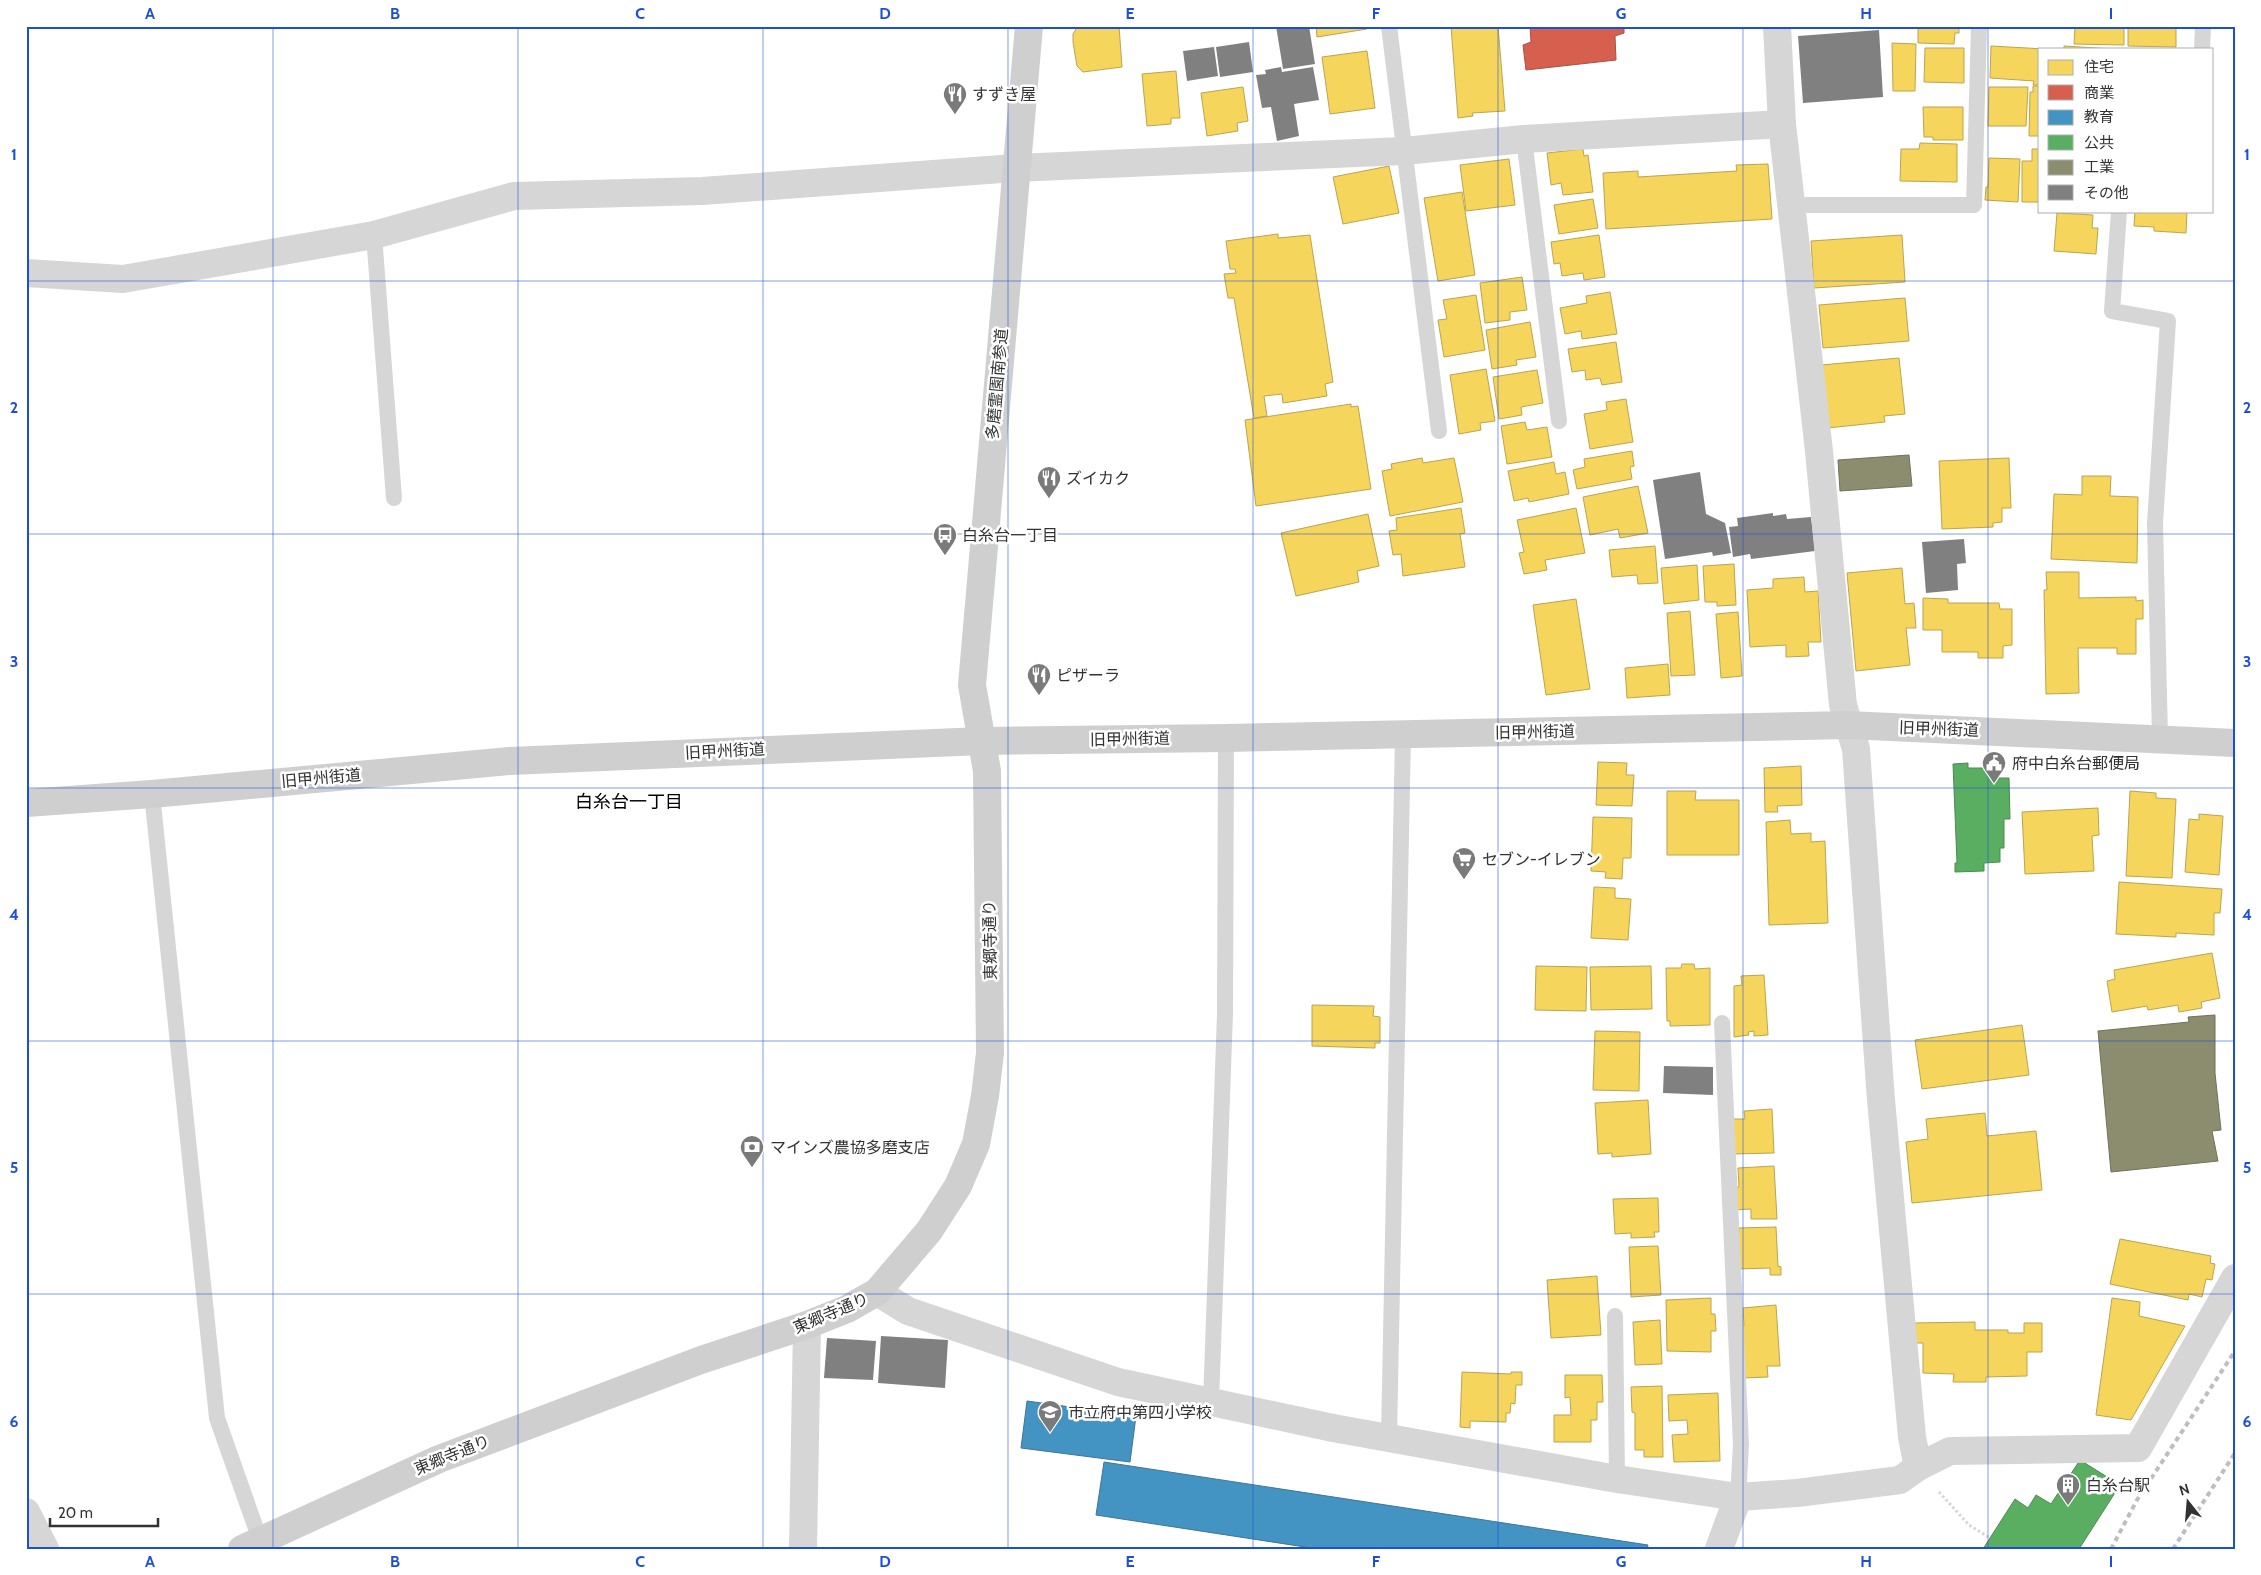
<svg xmlns="http://www.w3.org/2000/svg" width="2261" height="1575" font-family="Cabin,'Noto Sans JP',sans-serif">
	<style>
		.homes { fill: #f6d55c; stroke: #bba44f }
		.shops { fill: #d6604d; stroke: #a55245 }
		.schools { fill: #4393c3; stroke: #3e7698 }
		.public { fill: #5aae61; stroke: #4e8953 }
		.industry { fill: #8c8c6e; stroke: #71715c }
		.building { fill: #808080 }
		.lines { fill: none; stroke-linecap: round; stroke-linejoin: round }
		.path { stroke: #d6d6d6; stroke-width: 3; stroke-dasharray: 2.5 2.5; stroke-linecap: butt }
		.lane { stroke: #d6d6d6; stroke-width: 16 }
		.street { stroke: #d6d6d6; stroke-width: 28 }
		.secondary { stroke: #cfcfcf; stroke-width: 28 }
		.rail { stroke: #bebebe; stroke-width: 4; stroke-dasharray: 5 4; stroke-linecap: butt }
		.grid { fill: none; stroke: #1d4ed8; stroke-width: 1; stroke-opacity: 0.55 }
		.labels { text-anchor: middle; dominant-baseline: central; stroke-width: 5; stroke-linejoin: round; paint-order: stroke }
		.poi-label { font-size: 16px; fill: #323232; stroke: #fff; text-anchor: start }
		.street-label { font-size: 16px; fill: #323232; stroke: #fff }
		.neighbourhood-label { font-size: 18px; fill: #000; stroke: #fff }
		.neatline { fill: none; stroke: #1d4ed8; stroke-width: 2 }
		.grid-label { font-size: 16px; text-anchor: middle; font-weight: bold; fill: #1d4ed8 }
	</style>
	<rect width="100%" height="100%" fill="#fff"/>
	<g class="homes">
		<path d="M1078,26H1119L1122,67L1083,72L1077,66L1073,42V34Z"/>
		<path d="M1316,26H1367V29L1317,37Z"/>
		<path d="M1451,26H1498L1505,111L1472,113L1473,116L1458,118Z"/>
		<path d="M1918,26H1959V33H1955L1954,44L1918,43Z"/>
		<path d="M2075,26H2124V45L2074,44Z"/>
		<path d="M2128,26H2176V47L2128,46Z"/>
		<path d="M1892,43L1916,44L1915,91H1893Z"/>
		<path d="M1991,46L2045,49H2040V85H2033L2034,81L1990,78Z"/>
		<path d="M2064,46L2113,49H2064Z"/>
		<path d="M1925,48H1964V83L1924,82Z"/>
		<path d="M1367,51L1375,108L1330,114L1322,57Z"/>
		<path d="M1176,71L1180,118H1171V124L1147,126L1142,74Z"/>
		<path d="M2033,86H2040V136H2029L2030,92H2033Z"/>
		<path d="M1243,87L1248,121L1237,123L1238,131L1207,136L1201,93Z"/>
		<path d="M1989,87H2028L2026,126H1988Z"/>
		<path d="M1923,107H1963V140H1933V137H1924Z"/>
		<path d="M1920,143L1957,144V182L1900,181L1901,149H1919Z"/>
		<path d="M1583,149L1584,156L1588,155L1593,192L1563,195L1561,183L1551,185L1547,153Z"/>
		<path d="M2032,149H2040V202H2022V161H2032Z"/>
		<path d="M1989,158L2020,159L2018,202L1985,200L1986,187H1988Z"/>
		<path d="M1509,159L1515,205L1466,211L1460,165Z"/>
		<path d="M1768,164L1772,219L1606,229L1603,173L1638,171V177L1737,171L1736,165Z"/>
		<path d="M1389,166L1399,213L1343,224L1333,177Z"/>
		<path d="M1462,192L1475,275L1438,281L1424,198Z"/>
		<path d="M1593,199L1598,228L1559,234L1554,205Z"/>
		<path d="M2135,211H2187L2186,233L2154,231V227L2134,226Z"/>
		<path d="M2057,213L2093,215L2092,228H2098L2096,254L2054,251Z"/>
		<path d="M1278,234V238L1310,235L1333,382L1325,384L1327,396L1283,403L1282,394L1264,396L1267,416L1254,418L1234,298H1228L1224,274L1236,273L1235,269H1230L1226,241Z"/>
		<path d="M1599,235L1605,277L1584,280L1583,273L1562,276L1560,263L1554,264L1551,242Z"/>
		<path d="M1902,235L1905,282L1814,288L1811,241Z"/>
		<path d="M1522,277L1527,310L1510,312V320L1485,323L1480,283Z"/>
		<path d="M1610,292L1617,334L1582,339L1581,331L1565,334L1560,308L1587,303L1586,296Z"/>
		<path d="M1476,295L1485,350L1444,357L1438,320L1447,319L1443,300Z"/>
		<path d="M1905,298L1909,341L1823,348L1819,305Z"/>
		<path d="M1530,322L1536,357L1516,360L1517,365L1492,369L1486,330Z"/>
		<path d="M1616,342L1622,382L1602,385L1600,378L1586,380L1585,370L1572,372L1568,349Z"/>
		<path d="M1899,358L1905,414L1884,416L1885,422L1827,428L1821,365Z"/>
		<path d="M1486,369L1495,421L1480,423L1481,430L1459,434L1450,375Z"/>
		<path d="M1537,370L1543,403L1521,407L1522,415L1499,419L1493,377Z"/>
		<path d="M1626,399L1633,442L1590,449L1584,414L1607,410L1606,402Z"/>
		<path d="M1351,404V407L1358,406L1371,489L1256,506L1245,420Z"/>
		<path d="M1525,422L1527,430L1547,427L1552,457L1507,464L1501,426Z"/>
		<path d="M1632,451L1634,466L1630,467L1632,479L1577,489L1573,470L1585,467L1584,459Z"/>
		<path d="M1422,458L1423,463L1454,458L1463,502L1390,516L1382,471L1392,469L1391,464Z"/>
		<path d="M2009,458L2011,508H2002V522L1993,523V527L1942,529L1939,461Z"/>
		<path d="M1554,462L1556,474L1565,472L1569,494L1529,502L1528,498L1514,501L1508,471Z"/>
		<path d="M2082,476H2111L2110,496L2138,497L2137,563L2051,559L2054,494L2082,495Z"/>
		<path d="M1638,486L1648,533L1620,538L1618,529L1590,535L1583,497Z"/>
		<path d="M1461,508L1465,533L1460,534L1465,567L1403,576L1401,554L1393,555L1389,531L1397,530L1396,518Z"/>
		<path d="M1576,508L1585,553L1545,560L1547,570L1524,574L1519,553L1524,552L1517,520Z"/>
		<path d="M1368,514L1379,566L1357,571L1359,582L1296,596L1281,533Z"/>
		<path d="M1655,546L1658,583L1638,584L1637,575L1612,577L1609,550Z"/>
		<path d="M1734,564L1736,605L1717,606V602H1705L1703,566Z"/>
		<path d="M1697,565L1699,600L1664,604L1661,568Z"/>
		<path d="M1902,568L1905,604L1914,603L1916,628H1906L1910,665L1856,671L1847,573Z"/>
		<path d="M2046,572H2079V598L2136,597V601L2143,600V619H2136V654H2117V648H2078L2079,693L2046,694L2044,590H2047Z"/>
		<path d="M1804,577L1805,592L1818,591L1821,642H1808L1809,656L1786,657V645L1750,647L1747,590L1773,588V579Z"/>
		<path d="M1923,598L1948,599V603H1999L2000,609H2012V645L2003,646V658H1978V652H1942V630H1923Z"/>
		<path d="M1576,599L1590,689L1546,695L1533,605Z"/>
		<path d="M1690,611L1695,675L1671,676L1667,613Z"/>
		<path d="M1738,612L1742,676L1721,678L1716,614Z"/>
		<path d="M1668,664L1670,695L1627,698L1625,668Z"/>
		<path d="M1598,762L1627,763L1626,775H1634L1632,806L1596,805Z"/>
		<path d="M1801,766L1802,805L1777,806L1778,812H1765L1764,768Z"/>
		<path d="M1667,791H1696L1695,800H1739V855H1667Z"/>
		<path d="M2130,791L2156,793V798L2176,799L2172,878L2126,876Z"/>
		<path d="M2098,808L2099,835L2092,836L2094,871L2025,874L2022,812Z"/>
		<path d="M2199,814L2223,816L2219,875L2185,872L2189,819L2199,820Z"/>
		<path d="M1593,817L1632,818L1631,858H1623L1622,879L1605,878L1606,872L1591,871Z"/>
		<path d="M1790,820L1791,834L1811,833V842L1825,841L1828,923L1769,925L1766,822Z"/>
		<path d="M2119,882L2222,889L2220,913H2214V935L2176,933V937L2116,934Z"/>
		<path d="M1594,887L1615,888V898L1631,899L1628,940L1591,938Z"/>
		<path d="M2212,953L2220,998L2201,1002L2202,1008L2179,1012L2178,1005L2148,1010L2147,1006L2112,1012L2107,981L2115,979L2114,970Z"/>
		<path d="M1682,964H1694L1695,969L1710,968V1025L1670,1026V1021H1667L1666,968H1681Z"/>
		<path d="M1536,966L1587,967L1586,1011L1535,1010Z"/>
		<path d="M1651,966L1652,1009L1591,1010L1590,967Z"/>
		<path d="M1764,975L1768,1035L1754,1036V1031L1748,1032L1749,1035L1734,1037V986L1742,985L1741,976Z"/>
		<path d="M1312,1005L1374,1006L1373,1016L1380,1017V1043H1375V1048L1312,1046Z"/>
		<path d="M2022,1025L2029,1075L1922,1089L1915,1040Z"/>
		<path d="M1595,1031L1640,1032L1639,1091L1593,1090Z"/>
		<path d="M1648,1100L1651,1154L1612,1157V1153L1598,1154L1595,1103Z"/>
		<path d="M1772,1109L1774,1153L1732,1154L1731,1119H1745L1744,1111Z"/>
		<path d="M1985,1113L1987,1136L2036,1131L2042,1190L1912,1203L1906,1142L1928,1139L1926,1119Z"/>
		<path d="M1774,1166L1777,1219H1751V1209L1733,1210V1188L1739,1187L1738,1168Z"/>
		<path d="M1658,1198L1659,1232H1654L1655,1237L1631,1238V1233L1615,1234L1613,1199Z"/>
		<path d="M1776,1227L1778,1266L1781,1267V1275H1770V1268L1736,1269L1739,1228Z"/>
		<path d="M2120,1239L2211,1256L2210,1263L2215,1264L2212,1280L2206,1279L2202,1297L2189,1294L2188,1300L2110,1284Z"/>
		<path d="M1658,1246L1661,1295L1631,1297L1629,1247Z"/>
		<path d="M1597,1276L1601,1335L1551,1338L1547,1280Z"/>
		<path d="M1711,1298V1314H1715L1716,1331H1711V1352L1667,1351L1666,1300Z"/>
		<path d="M2112,1298L2140,1302L2139,1316L2185,1326L2131,1420L2096,1415Z"/>
		<path d="M1776,1305L1780,1366H1767L1768,1377L1743,1378L1739,1326H1744L1743,1308Z"/>
		<path d="M1660,1320L1662,1364L1635,1365L1633,1322Z"/>
		<path d="M1975,1322V1330H2008V1333H2024V1323H2042V1352H2027V1376L1986,1377V1382H1953L1954,1374L1923,1373V1343H1913L1914,1323Z"/>
		<path d="M1462,1372L1511,1374V1372H1522V1385H1516L1515,1404L1511,1403L1510,1413H1506V1422L1470,1421V1428L1460,1427Z"/>
		<path d="M1565,1375H1602L1603,1402H1597V1420H1591V1442H1554V1415H1571L1570,1397L1565,1398Z"/>
		<path d="M1662,1386L1663,1457H1644V1450H1635V1413L1632,1412L1631,1387Z"/>
		<path d="M1718,1393L1720,1461L1674,1462L1672,1435L1688,1434L1687,1420L1669,1421L1668,1395Z"/>
	</g>
	<path class="shops" d="M1530,26H1624V33L1615,36L1616,60L1526,70L1523,45L1531,42Z"/>
	<g class="schools">
		<path d="M1027,1401L1136,1416L1130,1462L1021,1448Z"/>
		<path d="M1104,1462L1648,1545L1647,1549H1318L1096,1515Z"/>
	</g>
	<g class="public">
		<path d="M1968,763V768H1998V778H2009L2010,819H2004V848H2000V862L1984,863V871L1955,872V863H1957L1953,764Z"/>
		<path d="M2080,1460L2120,1485L2079,1549H1983L2015,1499L2028,1508L2036,1495L2051,1504Z"/>
	</g>
	<g class="industry">
		<path d="M1909,455L1912,486L1840,491L1838,460Z"/>
		<path d="M2215,1015V1073L2221,1130L2212,1131L2218,1161L2111,1172L2098,1031L2189,1022L2188,1017Z"/>
	</g>
	<g class="building">
		<path d="M1276,26H1309L1315,64L1283,69Z"/>
		<path d="M1879,30L1883,97L1803,103L1798,36Z"/>
		<path d="M1249,42L1253,72L1220,77L1216,47Z"/>
		<path d="M1214,47L1218,76L1187,81L1183,51Z"/>
		<path d="M1281,67L1282,72L1313,67L1319,100L1294,104L1299,136L1277,141L1271,107L1262,108L1256,75L1266,74L1265,70Z"/>
		<path d="M1700,472L1706,514L1725,523L1731,553L1713,556L1712,552L1665,559L1653,480Z"/>
		<path d="M1773,513V516L1786,514L1787,519L1811,517L1815,551L1751,559L1750,554L1733,557L1729,527L1738,526L1737,518Z"/>
		<path d="M1964,539L1966,563L1957,564L1958,590L1926,593L1922,542Z"/>
		<path d="M1664,1066L1713,1067V1095L1663,1093Z"/>
		<path d="M881,1336L948,1340L945,1388L878,1383Z"/>
		<path d="M827,1338L876,1341L873,1380L824,1378Z"/>
	</g>
	<g class="lines">
		<path class="path" d="M1939,1492L1969,1525L1990,1538"/>
		<g class="lane">
			<path d="M1389,26L1439,431"/>
			<path d="M2202,49L2203,26"/>
			<path d="M1524,139L1559,421"/>
			<path d="M1791,205H1974L1979,26"/>
			<path d="M2119,211L2112,311L2168,321L2155,523L2160,738"/>
			<path d="M374,235L394,498"/>
			<path d="M152,794L217,1418L260,1540"/>
			<path d="M1722,1023L1741,1445L1738,1497"/>
			<path d="M1615,1316L1617,1479"/>
			<path d="M1211,1402L1225,1014L1226,738"/>
			<path d="M1389,1436L1403,735"/>
		</g>
		<g class="street">
			<path d="M1777,26L1782,124L1819,451L1843,705L1856,749L1881,1100L1912,1437L1918,1467"/>
			<path d="M26,273L123,279L374,235L514,196L702,191L1015,168L1404,151L1524,139L1782,124"/>
			<path d="M877,1292L908,1311L1118,1382L1333,1428L1617,1479L1738,1497L1797,1493L1900,1480L1918,1467L1950,1451L2138,1448L2235,1278"/>
			<path d="M26,1512L45,1549"/>
			<path d="M803,1549L807,1325"/>
			<path d="M1719,1549L1738,1497"/>
		</g>
		<g class="secondary">
			<path d="M26,803L152,794L510,761L982,741L1226,738L1848,725L2235,743"/>
			<path d="M242,1549L439,1459L701,1360L807,1325L847,1309L877,1292L929,1231L958,1186L976,1144L985,1096L990,1053L987,771L972,685L1029,26"/>
		</g>
		<g class="rail">
			<path d="M2111,1549L2137,1500L2235,1351"/>
			<path d="M2173,1549L2235,1453"/>
		</g>
	</g>
	<path class="grid" d="M273,26V1549M518,26V1549M763,26V1549M1008,26V1549M1253,26V1549M1498,26V1549M1743,26V1549M1988,26V1549M26,281H2235M26,534H2235M26,788H2235M26,1041H2235M26,1294H2235"/>
	<defs>
		<g id="restaurant-pin" transform="scale(1.25)"><path d="M0 17L-7.5 6A9.5 9.5 0 1 1 7.5 6Z" fill="#7a7a7a" stroke="#fff"/><path d="M-5-6h1v4h1v-4h1v4h1v-4h1v5L-1.5 .5V6h-2V.5L-5-1ZM5-6V6H3V1.5H1.5Q1.5-4 5-6Z" fill="#fff"/></g>
		<g id="bus-pin" transform="scale(1.25)"><path d="M0 17L-7.5 6A9.5 9.5 0 1 1 7.5 6Z" fill="#7a7a7a" stroke="#fff"/><path d="M-5-6H5V4H4V6H2V4H-2V6H-4V4H-5ZM-3.5-4V0h7V-4ZM-3.5 1.2v1.5H-2V1.2ZM2 1.2v1.5H3.5V1.2Z" fill="#fff"/></g>
		<g id="civic-pin" transform="scale(1.25)"><path d="M0 17L-7.5 6A9.5 9.5 0 1 1 7.5 6Z" fill="#7a7a7a" stroke="#fff"/><path d="M-.6-6.5H3V-4.5H.6V-3L4-1V1h2V6H-6V1h2V-1L-.6-3ZM-1.2 2.5V6h2.4V2.5Z" fill="#fff"/></g>
		<g id="supermarket-pin" transform="scale(1.25)"><path d="M0 17L-7.5 6A9.5 9.5 0 1 1 7.5 6Z" fill="#7a7a7a" stroke="#fff"/><path d="M-6-5.5h2.5l.6 2H6L4.5 2H-2.5L-4.4-4H-6ZM-1.5 3.2a1.3 1.3 0 1 0 .1 0ZM3 3.2a1.3 1.3 0 1 0 .1 0Z" fill="#fff"/></g>
		<g id="bank-pin" transform="scale(1.25)"><path d="M0 17L-7.5 6A9.5 9.5 0 1 1 7.5 6Z" fill="#7a7a7a" stroke="#fff"/><path d="M-6-4H6V4H-6ZM0-2.3a2.3 2.3 0 1 0 0 4.6a2.3 2.3 0 1 0 0-4.6Z" fill="#fff"/></g>
		<g id="school-pin" transform="scale(1.25)"><path d="M0 17L-7.5 6A9.5 9.5 0 1 1 7.5 6Z" fill="#7a7a7a" stroke="#fff"/><path d="M0-5L7-2L0 1L-7-2ZM-4 1L0 2.5L4 1V4Q0 6-4 4Z" fill="#fff"/></g>
		<g id="building-pin" transform="scale(1.25)"><path d="M0 17L-7.5 6A9.5 9.5 0 1 1 7.5 6Z" fill="#7a7a7a" stroke="#fff"/><path d="M-4-6H4V6H1V3H-1V6H-4ZM-2.5-4.3h1.7v1.8h-1.7ZM.8-4.3h1.7v1.8H.8ZM-2.5-1h1.7V.8h-1.7ZM.8-1h1.7V.8H.8Z" fill="#fff"/></g>
	</defs>
	<g fill-rule="evenodd">
		<use href="#restaurant-pin" x="955" y="94"/>
		<use href="#restaurant-pin" x="1049" y="478"/>
		<use href="#bus-pin" x="945" y="535"/>
		<use href="#restaurant-pin" x="1039" y="675"/>
		<use href="#civic-pin" x="1994" y="763"/>
		<use href="#supermarket-pin" x="1464" y="859"/>
		<use href="#bank-pin" x="752" y="1147"/>
		<use href="#school-pin" x="1050" y="1412"/>
		<use href="#building-pin" x="2068" y="1485"/>
	</g>
	<g class="labels">
		<g class="poi-label">
			<text x="972" y="94">すずき屋</text>
			<text x="1066" y="478">ズイカク</text>
			<text x="962" y="535">白糸台一丁目</text>
			<text x="1056" y="675">ピザーラ</text>
			<text x="2012" y="763">府中白糸台郵便局</text>
			<text x="1482" y="859">セブン-イレブン</text>
			<text x="770" y="1147">マインズ農協多磨支店</text>
			<text x="1068" y="1412">市立府中第四小学校</text>
			<text x="2086" y="1485">白糸台駅</text>
		</g>
		<g class="street-label">
			<text transform="translate(997 384) rotate(-85)">多磨霊園南参道</text>
			<text transform="translate(1939 729) rotate(2)">旧甲州街道</text>
			<text transform="translate(1535 732) rotate(-1)">旧甲州街道</text>
			<text transform="translate(1130 739) rotate(-1)">旧甲州街道</text>
			<text transform="translate(725 751) rotate(-3)">旧甲州街道</text>
			<text transform="translate(321 778) rotate(-5)">旧甲州街道</text>
			<text transform="translate(990 940) rotate(-91)">東郷寺通り</text>
			<text transform="translate(831 1313) rotate(-23)">東郷寺通り</text>
			<text transform="translate(452 1455) rotate(-22)">東郷寺通り</text>
		</g>
		<g class="neighbourhood-label">
			<text x="629" y="802">白糸台一丁目</text>
		</g>
	</g>
	<rect width="2261" height="1575" fill="none" stroke="#ffffff" stroke-width="55"/>
	<rect x="2038" y="48" width="175" height="165" fill="#ffffff" stroke="#adadad"/>
	<rect x="2048" y="60" width="25" height="15" fill="#f6d55c" stroke="#adadad"/>
	<text x="2084" y="72" font-size="15" fill="#323232">住宅</text>
	<rect x="2048" y="85" width="25" height="15" fill="#d6604d" stroke="#adadad"/>
	<text x="2084" y="98" font-size="15" fill="#323232">商業</text>
	<rect x="2048" y="110" width="25" height="15" fill="#4393c3" stroke="#adadad"/>
	<text x="2084" y="122" font-size="15" fill="#323232">教育</text>
	<rect x="2048" y="135" width="25" height="15" fill="#5aae61" stroke="#adadad"/>
	<text x="2084" y="148" font-size="15" fill="#323232">公共</text>
	<rect x="2048" y="160" width="25" height="15" fill="#8c8c6e" stroke="#adadad"/>
	<text x="2084" y="172" font-size="15" fill="#323232">工業</text>
	<rect x="2048" y="185" width="25" height="15" fill="#808080" stroke="#adadad"/>
	<text x="2084" y="198" font-size="15" fill="#323232">その他</text>
	<g transform="translate(2188 1502) rotate(343)" stroke="#ffffff" stroke-width="4" paint-order="stroke">
	<path d="M0-4L9 19L0 12L-9 19Z" fill="#323232"/>
	<text y="-8" font-size="14" font-weight="bold" text-anchor="middle" fill="#323232">N</text>
	</g>
	<path d="M50 1518v8h108v-8" fill="none" stroke="#323232" stroke-width="2.5"/>
	<text x="58" y="1518" font-size="15" fill="#323232" stroke="#ffffff" stroke-width="4" paint-order="stroke">20 m</text>
	<rect x="28" y="28" width="2206" height="1520" class="neatline"/>
	<g class="grid-label">
		<text x="150" y="19">A</text>
		<text x="395" y="19">B</text>
		<text x="640" y="19">C</text>
		<text x="885" y="19">D</text>
		<text x="1130" y="19">E</text>
		<text x="1376" y="19">F</text>
		<text x="1621" y="19">G</text>
		<text x="1866" y="19">H</text>
		<text x="2111" y="19">I</text>
		<text x="14" y="160">1</text>
		<text x="2247" y="160">1</text>
		<text x="14" y="413">2</text>
		<text x="2247" y="413">2</text>
		<text x="14" y="667">3</text>
		<text x="2247" y="667">3</text>
		<text x="14" y="920">4</text>
		<text x="2247" y="920">4</text>
		<text x="14" y="1173">5</text>
		<text x="2247" y="1173">5</text>
		<text x="14" y="1427">6</text>
		<text x="2247" y="1427">6</text>
		<text x="150" y="1567">A</text>
		<text x="395" y="1567">B</text>
		<text x="640" y="1567">C</text>
		<text x="885" y="1567">D</text>
		<text x="1130" y="1567">E</text>
		<text x="1376" y="1567">F</text>
		<text x="1621" y="1567">G</text>
		<text x="1866" y="1567">H</text>
		<text x="2111" y="1567">I</text>
	</g>
</svg>
